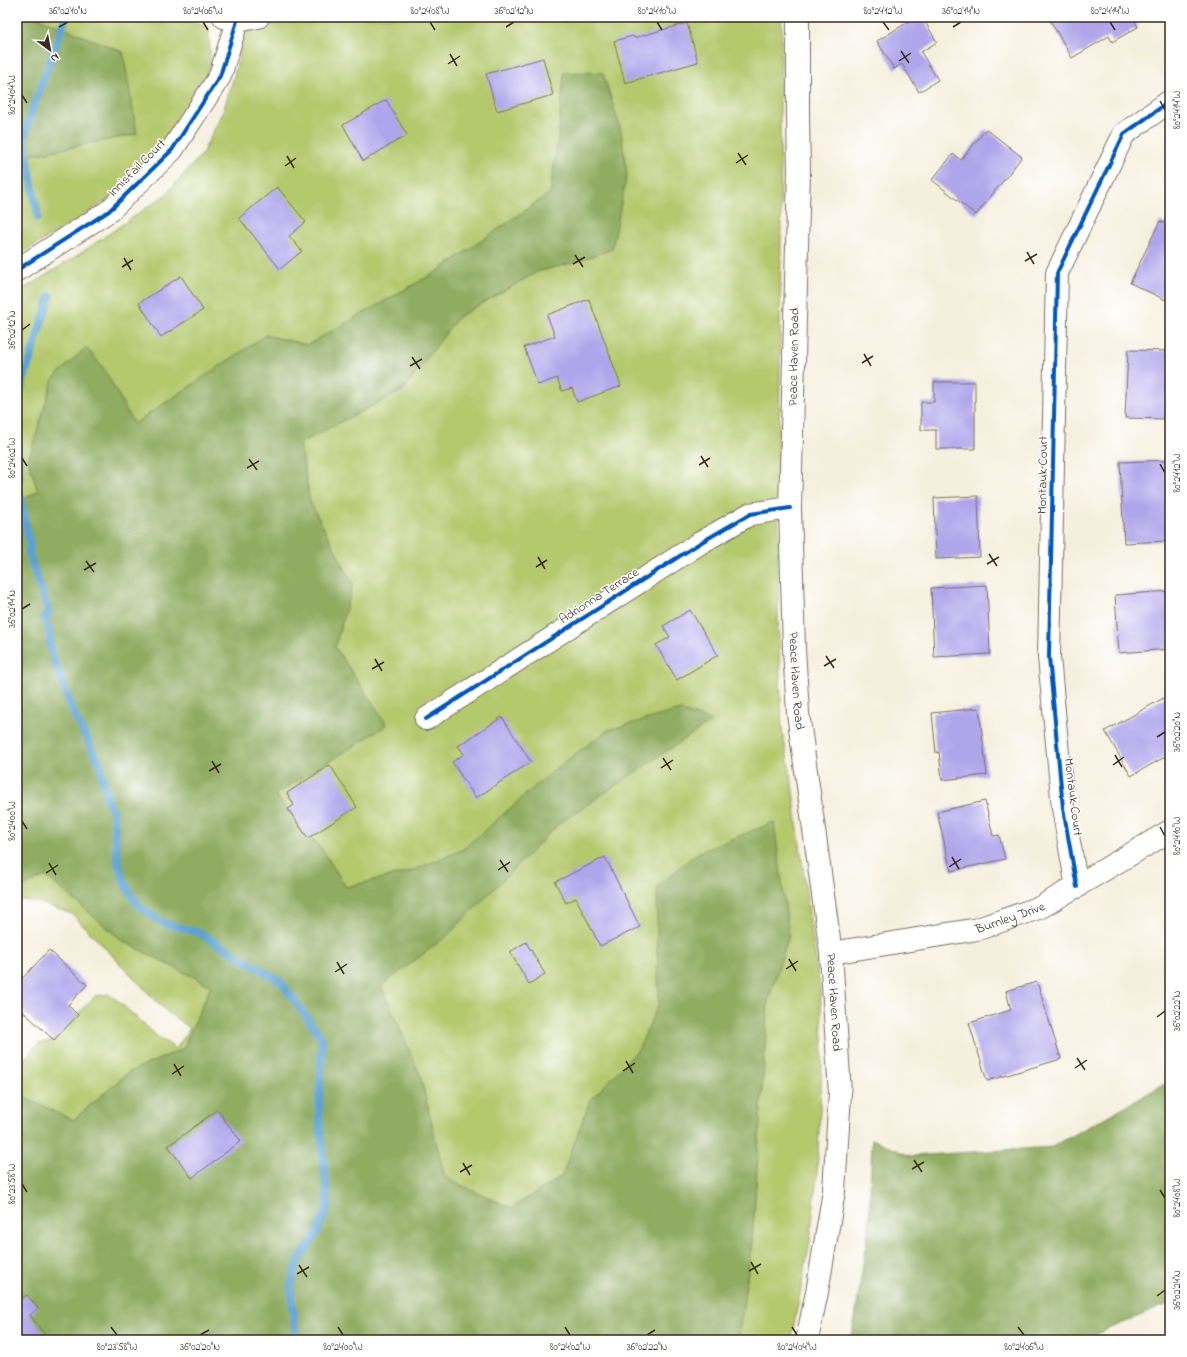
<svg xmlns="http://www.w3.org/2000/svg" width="1187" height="1357" font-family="'Indie Flower',sans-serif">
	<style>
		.green { fill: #b4c86c; stroke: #787945 }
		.forest { fill: #8fac60; stroke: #656b3f }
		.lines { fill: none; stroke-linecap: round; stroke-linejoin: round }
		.stream { stroke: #5ba1d0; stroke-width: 8 }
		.building { fill: #afa5eb }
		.minor-casing { stroke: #7c6f61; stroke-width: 24 }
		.secondary-casing { stroke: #7c6f61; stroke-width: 24 }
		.minor { stroke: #fff; stroke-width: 22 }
		.secondary { stroke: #fff; stroke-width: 22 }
		.cycleway-casing { stroke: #fff; stroke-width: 6 }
		.cycleway { stroke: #0057b8; stroke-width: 4 }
		.ticks { fill: none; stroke: #3b2a1e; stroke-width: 1.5 }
		.labels { text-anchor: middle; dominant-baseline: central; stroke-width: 3; stroke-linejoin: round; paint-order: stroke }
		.street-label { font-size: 13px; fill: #3b2a1e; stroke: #fff }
		.neatline { fill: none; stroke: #3b2a1e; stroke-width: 1.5 }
		.ticks-label { font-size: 10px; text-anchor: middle; fill: #3b2a1e }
	</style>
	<rect width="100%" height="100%" fill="#fff"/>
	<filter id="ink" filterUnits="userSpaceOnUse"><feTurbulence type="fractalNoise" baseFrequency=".025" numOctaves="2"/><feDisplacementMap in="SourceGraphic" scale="8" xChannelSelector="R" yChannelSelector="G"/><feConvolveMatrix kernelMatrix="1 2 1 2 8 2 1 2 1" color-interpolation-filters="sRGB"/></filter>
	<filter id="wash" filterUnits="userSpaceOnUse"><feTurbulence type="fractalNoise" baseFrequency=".012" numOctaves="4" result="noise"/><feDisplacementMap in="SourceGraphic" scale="16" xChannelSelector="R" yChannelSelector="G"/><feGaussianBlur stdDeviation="0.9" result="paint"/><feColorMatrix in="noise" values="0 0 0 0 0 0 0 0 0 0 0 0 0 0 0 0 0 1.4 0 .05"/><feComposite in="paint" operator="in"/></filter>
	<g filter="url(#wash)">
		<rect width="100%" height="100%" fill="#f5efdd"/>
		<g class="green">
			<path d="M36,17H168L208,26L211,63L193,106L171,140L126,187L82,217L17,256V158L136,134L123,52Z"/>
			<path d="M314,17H782L780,107L781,223L778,614L782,730L791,776L810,921L820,988L823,1040L817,1175L810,1242L791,1340H738L752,1243L768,1000L789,935L657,943L659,1003L639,1049L590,1101L562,1176L512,1208L445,1178L420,1075L381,986L448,935L561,822L711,721L608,730L554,770L462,850L409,872L346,887L323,851L275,795L387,725L335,647L353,584L310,502L300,443L403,390L458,317L537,272L579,261L558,138L550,193L438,271L307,345L266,335L134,424L104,369L28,460L38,492L17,503V293L75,257L165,195L202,154L223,112L239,59L240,43L252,27L276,24Z"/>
			<path d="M46,876L123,941L211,986L183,1049L129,1072L73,1120L17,1094V1057L23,1060L38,1044L54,1040L95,996L108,994L117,1000L158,1037L176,1049L190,1028L167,1012L72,914L41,903L21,900L17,901V889Z"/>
		</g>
		<g class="forest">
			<path d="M17,17H36L123,52L137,134L17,158Z"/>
			<path d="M564,72L603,73L621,131L627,174L612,249L579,261L537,272L458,317L403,390L300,443L310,502L353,584L335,647L387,725L275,795L323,851L346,887L409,872L462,850L554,770L608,730L680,710L712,721L561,822L448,935L381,986L420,1075L445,1178L512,1208L562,1176L590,1101L639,1049L659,1003L657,943V887L697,853L774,822L789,935L768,1000L752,1243L738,1340H17V1094L73,1120L129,1072L183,1049L211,986L123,941L46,876L17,889V503L38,491L28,460L53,379L86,347L104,369L134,424L266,335L307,345L438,271L550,193L558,138Z"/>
			<path d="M1170,1081V1303L1083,1340H850L855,1319L869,1224L872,1139L910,1156L1052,1147Z"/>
		</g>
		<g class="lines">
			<g class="stream">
				<path d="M38,217L24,137L31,114L66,17"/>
				<path d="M17,401L50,296"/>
				<path d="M17,438L20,476L18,484L30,545L29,554L49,613L43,617L49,630L51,651L74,714L100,764L108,803L113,811L118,863L124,882L138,905L163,923L200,933L281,982L322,1038L319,1113L328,1206L317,1233L298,1261L291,1285L296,1340"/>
			</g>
		</g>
		<g id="blocks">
			<g class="building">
				<path d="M916,17H922L937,42L921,52L938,80L919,92L902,64L894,69L877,41Z"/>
				<path d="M1048,17H1133L1138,27L1112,42L1109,36L1072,58Z"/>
				<path d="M687,23L698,62L625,83L614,41L633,36L634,38Z"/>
				<path d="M543,58L553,95L497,111L486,74Z"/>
				<path d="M386,100L407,135L363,161L343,125Z"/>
				<path d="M986,129L1022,157L976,215L932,180L953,154L961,160Z"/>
				<path d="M277,187L306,222L289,236L302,251L280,269L239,218Z"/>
				<path d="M1160,221L1170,226V302L1130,283Z"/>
				<path d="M181,276L203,310L161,337L139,303Z"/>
				<path d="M589,299L621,386L577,402L572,388L562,391L557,378L538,385L524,347L555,336L547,315Z"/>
				<path d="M1128,350L1170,351V419L1125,418Z"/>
				<path d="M934,382H975V449H936V430H921V402H934Z"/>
				<path d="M1170,460V541L1124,543L1120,462Z"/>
				<path d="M978,496L980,557L936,559L934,498Z"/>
				<path d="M987,585L990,654L934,657L931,588Z"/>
				<path d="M1170,591V649L1119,653L1115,595Z"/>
				<path d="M690,610L718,655L677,680L656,645L670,637L663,626Z"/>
				<path d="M1167,696L1170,702V754L1131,776L1105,731Z"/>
				<path d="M979,708L987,775L942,780L939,752L936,753L932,713Z"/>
				<path d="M502,717L531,762L476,798L452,762L464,754L458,746Z"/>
				<path d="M330,765L357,807L308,838L288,809L294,805L287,793Z"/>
				<path d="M985,801L993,836L999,835L1005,859L951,871L937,812Z"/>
				<path d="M605,857L640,927L600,946L576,898L566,903L555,882Z"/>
				<path d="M526,942L545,974L529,984L510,952Z"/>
				<path d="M49,950L87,985L68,1005L78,1015L54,1040L18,1007L17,1008V982L18,983Z"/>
				<path d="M1037,982L1061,1059L987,1081L969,1023L1011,1010L1006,991Z"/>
				<path d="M217,1110L241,1141L192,1178L168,1146Z"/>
				<path d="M27,1295L38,1308L30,1315L49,1340H17V1300L18,1301Z"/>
			</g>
		</g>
	</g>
	<g filter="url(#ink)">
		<use href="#blocks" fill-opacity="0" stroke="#7c6f61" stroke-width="1"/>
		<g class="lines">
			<g class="minor-casing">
				<g id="minor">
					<path d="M224,17L237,21L258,17"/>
					<path d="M17,270L109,211L172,150L220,76L237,21"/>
					<path d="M426,719L700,543L750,514L790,508"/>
					<path d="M1077,887L1063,808L1049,657L1057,273L1124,134L1170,101"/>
					<path id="s1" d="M831,953L978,929L1041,907L1170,831"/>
				</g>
			</g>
			<g class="secondary-casing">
				<g id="secondary">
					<path id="s2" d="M798,17V114L799,171L790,508L794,649L798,713L831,953L840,1093L834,1191L817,1292L807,1340"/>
				</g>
			</g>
			<use href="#minor" class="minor"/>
			<use href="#secondary" class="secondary"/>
			<g class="cycleway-casing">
				<g id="cycleway">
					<path d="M17,270L109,211L172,150L220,76L237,21"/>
					<path d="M426,719L700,543L750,514L790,508"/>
					<path d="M1077,887L1063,808L1049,657L1057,273L1124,134L1170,101"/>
				</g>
			</g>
			<use href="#cycleway" class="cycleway"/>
		</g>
	</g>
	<path class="ticks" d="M203,22L208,30M430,22L435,30M657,22L662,30M883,22L889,30M1110,22L1115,30M59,27L68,22M506,27L514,22M953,27L961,22M901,51L909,63M450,54L457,66M899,61L911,53M448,64L460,56M22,95L27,103M1160,101L1165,110M738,153L746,165M287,156L294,168M736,163L748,155M285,166L296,158M1027,252L1034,264M575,255L583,267M124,258L131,270M1025,261L1037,254M573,264L585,257M122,267L133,260M22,330L30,324M864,354L871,366M412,357L420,369M862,363L873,356M410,366L422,359M701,456L708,467M22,458L27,466M249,459L257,470M1160,464L1165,473M699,465L710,458M247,468L259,461M989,554L997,566M538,557L545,569M86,561L94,572M987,564L999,557M536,567L547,560M84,570L96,563M22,609L30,604M826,656L834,668M375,659L382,671M824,666L836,659M372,669L384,662M1157,737L1165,732M1115,755L1122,767M663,758L671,770M212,761L219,773M1113,765L1124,757M661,768L673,760M209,771L221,764M22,821L27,829M1160,827L1165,836M952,857L959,869M500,860L508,872M49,863L56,875M949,867L961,859M498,870L510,862M46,873L58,865M789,959L796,971M337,962L344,974M786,969L798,961M335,972L347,964M1157,1017L1165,1011M1077,1058L1085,1070M626,1061L633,1073M174,1064L181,1076M1075,1068L1087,1060M623,1071L635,1063M172,1074L184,1066M914,1160L922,1172M463,1163L470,1175M912,1169L924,1162M460,1172L472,1165M22,1184L27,1192M1160,1190L1165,1198M751,1262L758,1274M299,1265L307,1277M749,1271L761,1264M297,1274L309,1267M1157,1296L1165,1290M111,1327L117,1335M338,1327L343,1335M565,1327L570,1335M792,1327L797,1335M1018,1327L1024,1335M200,1335L209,1330M647,1335L655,1330"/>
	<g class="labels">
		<g class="street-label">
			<text transform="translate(137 168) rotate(-45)">Innisfail Court</text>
			<text transform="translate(794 357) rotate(-89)">Peace Haven Road</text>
			<text transform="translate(1043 475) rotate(-89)">Montauk Court</text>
			<text transform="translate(599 596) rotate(-33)">Adrionna Terrace</text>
			<text stroke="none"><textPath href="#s2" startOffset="664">Peace Haven Road</textPath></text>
			<text transform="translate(1073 797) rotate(83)">Montauk Court</text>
			<text stroke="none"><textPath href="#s1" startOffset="183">Burnley Drive</textPath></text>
			<text stroke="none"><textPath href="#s2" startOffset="988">Peace Haven Road</textPath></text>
		</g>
	</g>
	<rect width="1187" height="1357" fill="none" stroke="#fff" stroke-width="44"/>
	<g transform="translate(50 50) rotate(148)" stroke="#ffffff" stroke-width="3" paint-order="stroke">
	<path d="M0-3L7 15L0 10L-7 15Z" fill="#3b2a1e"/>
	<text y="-6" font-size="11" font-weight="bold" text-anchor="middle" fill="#3b2a1e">N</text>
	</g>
	<rect x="22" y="22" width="1143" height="1313" class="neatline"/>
	<g class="ticks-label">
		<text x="68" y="14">36°02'10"N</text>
		<text x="203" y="14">80°24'06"W</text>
		<text x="430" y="14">80°24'08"W</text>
		<text x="514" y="14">36°02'12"N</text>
		<text x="657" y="14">80°24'10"W</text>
		<text x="883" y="14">80°24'12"W</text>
		<text x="961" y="14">36°02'14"N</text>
		<text x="1110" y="14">80°24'14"W</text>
		<text transform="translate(11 95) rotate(-90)" y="4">80°24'04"W</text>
		<text transform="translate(1176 110) rotate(-90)" y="4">80°24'14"W</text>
		<text transform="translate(11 330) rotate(-90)" y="4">36°02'12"N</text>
		<text transform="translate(11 458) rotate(-90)" y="4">80°24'02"W</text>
		<text transform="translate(1176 473) rotate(-90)" y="4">80°24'12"W</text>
		<text transform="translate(11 609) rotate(-90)" y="4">36°02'14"N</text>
		<text transform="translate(1176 732) rotate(-90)" y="4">36°02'20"N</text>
		<text transform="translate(11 821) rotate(-90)" y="4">80°24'00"W</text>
		<text transform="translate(1176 836) rotate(-90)" y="4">80°24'10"W</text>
		<text transform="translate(1176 1011) rotate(-90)" y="4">36°02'22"N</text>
		<text transform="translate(11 1184) rotate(-90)" y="4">80°23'58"W</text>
		<text transform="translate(1176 1198) rotate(-90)" y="4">80°24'08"W</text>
		<text transform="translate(1176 1290) rotate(-90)" y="4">36°02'24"N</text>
		<text x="117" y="1350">80°23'58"W</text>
		<text x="200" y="1350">36°02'20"N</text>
		<text x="343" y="1350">80°24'00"W</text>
		<text x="570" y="1350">80°24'02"W</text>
		<text x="647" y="1350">36°02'22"N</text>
		<text x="797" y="1350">80°24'04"W</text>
		<text x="1024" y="1350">80°24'06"W</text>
	</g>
</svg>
